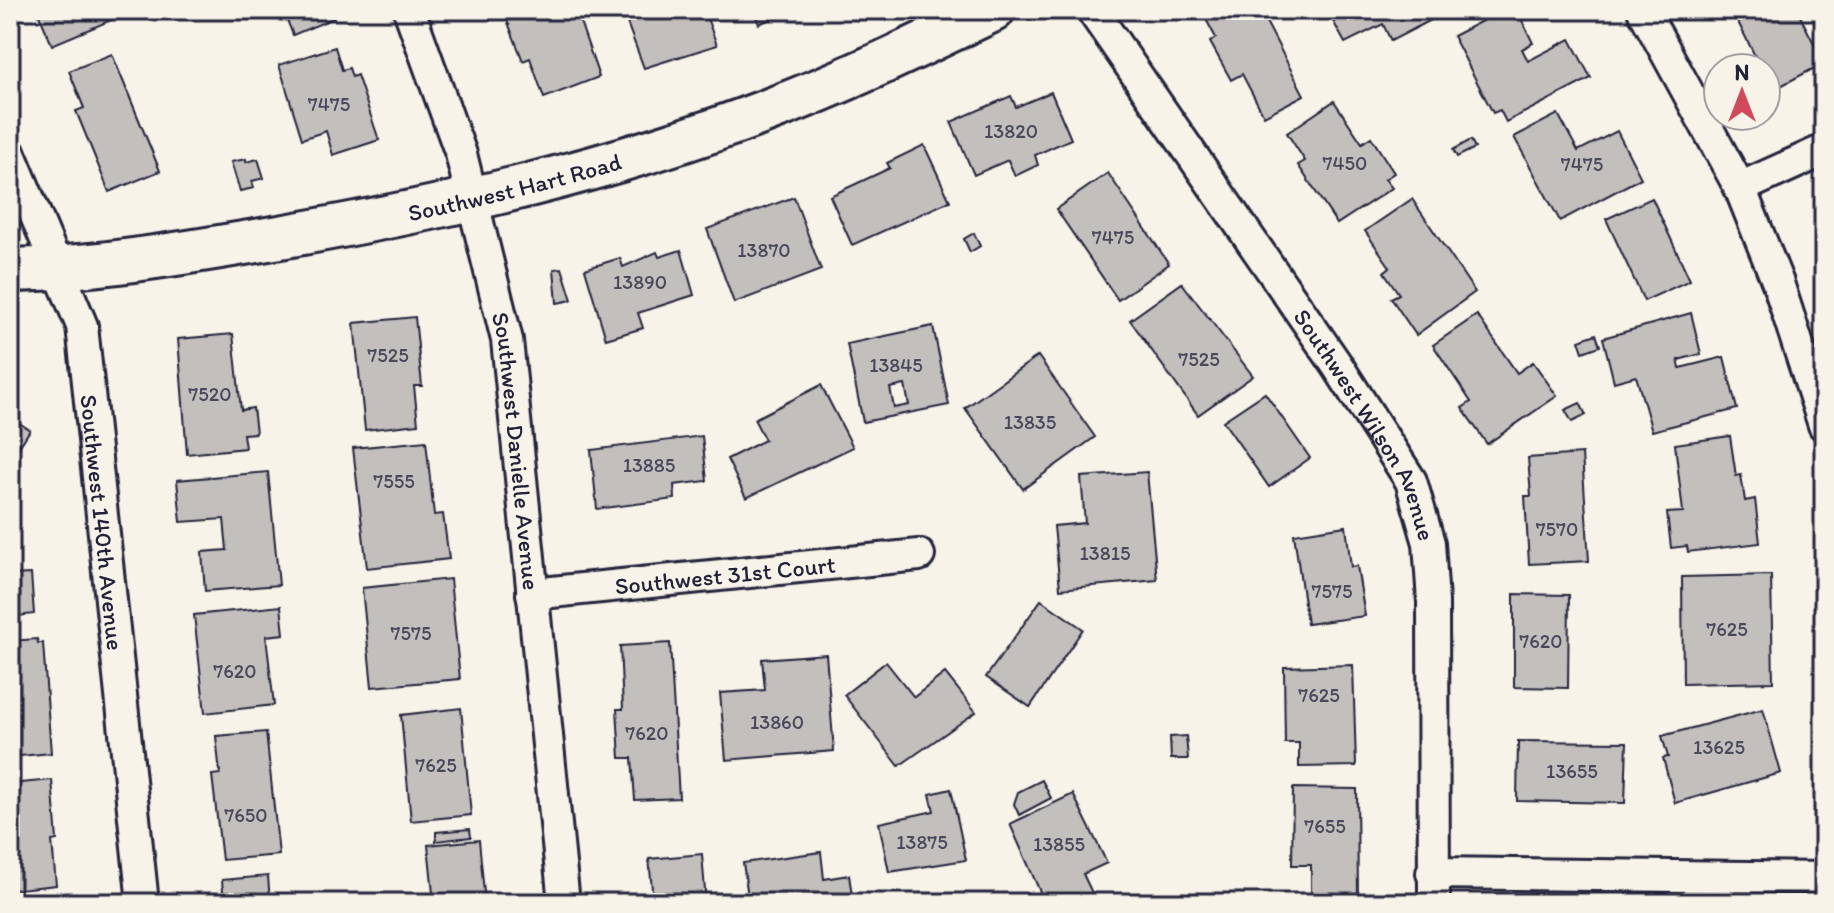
<svg xmlns="http://www.w3.org/2000/svg" width="1834" height="913" font-family="Itim,sans-serif">
	<style>
		.building { fill: #c2bfbd; stroke: #22223b; stroke-width: 2; fill-rule: evenodd }
		.lines { fill: none; stroke-linecap: round; stroke-linejoin: round }
		.street-casing { stroke: #22223b; stroke-width: 36 }
		.secondary-casing { stroke: #22223b; stroke-width: 48 }
		.street { stroke: #f7f3e8; stroke-width: 30 }
		.secondary { stroke: #f7f3e8; stroke-width: 42 }
		.labels { text-anchor: middle; dominant-baseline: central; stroke-width: 8; stroke-linejoin: round; paint-order: stroke }
		.number-label { font-size: 20px; fill: #4a495c }
		.street-label { font-size: 24px; fill: #22223b; stroke: #f7f3e8 }
	</style>
	<rect width="100%" height="100%" fill="#f7f3e8"/>
	<filter id="ink" filterUnits="userSpaceOnUse"><feTurbulence type="fractalNoise" baseFrequency=".0125" numOctaves="2"/><feDisplacementMap in="SourceGraphic" scale="16" xChannelSelector="R" yChannelSelector="G"/><feConvolveMatrix kernelMatrix="1 2 1 2 8 2 1 2 1" color-interpolation-filters="sRGB"/></filter>
	<g filter="url(#ink)">
		<g class="building">
			<path d="M37,10H112L116,18L52,45Z"/>
			<path d="M283,10H331L334,18L293,35Z"/>
			<path d="M503,10H576L599,77L544,98L530,58L523,61Z"/>
			<path d="M654,10H704L717,45L644,68L626,20Z"/>
			<path d="M753,10H792L759,24Z"/>
			<path d="M1201,10H1260L1304,95L1264,116L1242,74L1231,80L1210,42L1216,38Z"/>
			<path d="M1327,10H1431L1435,18L1391,41L1383,24L1345,43Z"/>
			<path d="M1503,10H1517L1533,43L1522,49L1528,61L1570,39L1591,78L1506,122L1500,110L1493,113L1453,36Z"/>
			<path d="M1732,10H1797L1824,63L1773,90L1766,68H1761Z"/>
			<path d="M335,47L342,70L349,68L352,77L357,75L379,140L333,155L326,131L302,139L279,65Z"/>
			<path d="M112,54L160,171L109,192L76,111L84,108L69,71Z"/>
			<path d="M1051,92L1071,139L1035,155L1038,165L1015,176L1008,160L974,175L951,122L1011,96L1016,107Z"/>
			<path d="M1334,101L1362,143L1371,137L1394,173L1385,179L1392,188L1337,224L1298,165L1305,161L1287,133Z"/>
			<path d="M1558,114L1578,151L1617,131L1641,178L1560,221L1514,137Z"/>
			<path d="M1471,140L1475,148L1457,157L1453,150Z"/>
			<path d="M924,145L950,201L852,245L830,196L890,168L887,163Z"/>
			<path d="M246,159V162L258,159L264,178L252,181L254,188L240,191L231,162Z"/>
			<path d="M1108,173L1169,264L1118,300L1056,209Z"/>
			<path d="M794,197L821,270L734,303L707,229Z"/>
			<path d="M1652,198L1690,280L1644,301L1606,219Z"/>
			<path d="M1412,199L1475,292L1416,335L1391,298L1399,294L1384,272L1390,267L1365,231Z"/>
			<path d="M974,233L980,246L970,252L964,239Z"/>
			<path d="M681,250L694,295L638,313L643,328L606,339L585,269L620,258L623,267L657,252L659,257Z"/>
			<path d="M562,268L572,300L557,303L554,269Z"/>
			<path d="M1182,283L1253,376L1198,415L1130,320Z"/>
			<path d="M1691,313L1701,354L1678,360L1680,368L1724,357L1737,409L1652,431L1636,376L1614,382L1603,338Z"/>
			<path d="M1477,315L1517,373L1533,362L1557,396L1487,444L1462,408L1471,402L1433,345Z"/>
			<path d="M415,317L422,386H414L418,424L365,430L354,323Z"/>
			<path d="M933,326L949,405L863,422L847,344ZM905,385L909,405L894,408L890,388Z"/>
			<path d="M233,334L241,410L253,408L256,433L243,434L245,448L187,454L178,339Z"/>
			<path d="M1596,334L1600,346L1583,352L1579,340Z"/>
			<path d="M1038,356L1095,437L1023,489L965,408Z"/>
			<path d="M821,385L853,447L746,498L727,459L765,440L754,419Z"/>
			<path d="M1265,393L1310,458L1269,487L1223,421Z"/>
			<path d="M1580,403L1586,415L1572,422L1565,410Z"/>
			<path d="M10,417L30,430L10,461Z"/>
			<path d="M702,436L707,481L674,485L675,499L597,509L591,450Z"/>
			<path d="M1730,436L1736,476L1741,475L1745,501L1755,499L1760,543L1688,552L1687,546L1671,548L1667,513L1683,512L1675,444Z"/>
			<path d="M426,441L434,515L443,514L449,559L367,568L353,448Z"/>
			<path d="M1582,454L1589,561L1529,564L1525,496H1531L1528,458Z"/>
			<path d="M268,472L279,585L205,591L202,552L227,550L224,519L181,522L177,480Z"/>
			<path d="M1147,472L1157,580L1060,589L1054,526L1085,523L1081,477Z"/>
			<path d="M1346,526L1351,567L1357,566L1365,616L1307,624L1294,534Z"/>
			<path d="M31,574L34,614L10,617V575Z"/>
			<path d="M1771,575L1773,682L1683,684L1682,577Z"/>
			<path d="M450,579L460,679L372,687L362,588Z"/>
			<path d="M1514,594L1569,595L1568,688L1514,687Z"/>
			<path d="M1041,600L1083,629L1030,707L986,677Z"/>
			<path d="M281,606L284,634L266,636L274,705L205,713L194,615Z"/>
			<path d="M37,639L38,643H43L51,753L10,757V641Z"/>
			<path d="M670,643L679,798L635,800L632,758H620L617,709H623L620,646Z"/>
			<path d="M826,654L834,751L726,760L720,693L765,690L762,659Z"/>
			<path d="M886,662L914,697L945,673L976,712L899,766L844,695Z"/>
			<path d="M1353,665L1356,766L1299,767V743H1285L1284,667Z"/>
			<path d="M461,708L471,815L411,821L401,715Z"/>
			<path d="M1763,709L1781,773L1675,803L1663,758L1668,757L1662,736Z"/>
			<path d="M266,732L279,855L222,860L212,775L220,774L216,736Z"/>
			<path d="M1186,736L1188,759H1171L1170,737Z"/>
			<path d="M1518,741L1627,742L1625,803L1517,801Z"/>
			<path d="M52,780L57,840L52,841L56,885L10,890V784Z"/>
			<path d="M1042,780L1051,798L1019,815L1014,804L1018,792Z"/>
			<path d="M1293,788L1357,789L1358,899H1311V865H1292Z"/>
			<path d="M951,789L966,860L889,872L879,823L934,811L930,794Z"/>
			<path d="M1073,794L1107,863L1083,874L1094,897L1082,903H1045L1010,824Z"/>
			<path d="M470,829L471,837L436,841V832Z"/>
			<path d="M479,840L485,903H434L428,845Z"/>
			<path d="M821,852L824,879L849,875L853,903H749L743,863Z"/>
			<path d="M702,854L706,903H644V899H653L649,859Z"/>
			<path d="M268,876L270,903H224L222,880Z"/>
		</g>
		<g class="lines">
			<g class="street-casing">
				<g id="street">
					<path id="s1" d="M409,10L461,154L507,340L564,903"/>
					<path id="s2" d="M1092,10L1337,365L1411,481L1429,543L1433,602L1434,903"/>
					<path d="M1643,10L1740,188L1778,283L1824,425"/>
					<path id="s3" d="M10,154L82,326L143,903"/>
					<path d="M1740,188L1824,150"/>
					<path id="s4" d="M532,594L919,555"/>
					<path d="M1432,873L1824,878"/>
				</g>
			</g>
			<g class="secondary-casing">
				<g id="secondary">
					<path id="s5" d="M10,270C102,268 190,252 280,237C447,208 613,170 772,109C847,81 920,45 993,10"/>
				</g>
			</g>
			<use href="#street" class="street"/>
			<use href="#secondary" class="secondary"/>
		</g>
	</g>
	<g class="labels">
		<g class="number-label">
			<text x="329" y="104">7475</text>
			<text x="1011" y="131">13820</text>
			<text x="1345" y="163">7450</text>
			<text x="1582" y="164">7475</text>
			<text x="1113" y="237">7475</text>
			<text x="764" y="250">13870</text>
			<text x="640" y="282">13890</text>
			<text x="388" y="355">7525</text>
			<text x="1199" y="359">7525</text>
			<text x="896" y="365">13845</text>
			<text x="210" y="394">7520</text>
			<text x="1030" y="422">13835</text>
			<text x="649" y="465">13885</text>
			<text x="394" y="481">7555</text>
			<text x="1557" y="529">7570</text>
			<text x="1105" y="553">13815</text>
			<text x="1332" y="591">7575</text>
			<text x="1727" y="629">7625</text>
			<text x="411" y="633">7575</text>
			<text x="1541" y="641">7620</text>
			<text x="235" y="671">7620</text>
			<text x="1319" y="695">7625</text>
			<text x="777" y="722">13860</text>
			<text x="647" y="733">7620</text>
			<text x="1719" y="747">13625</text>
			<text x="436" y="765">7625</text>
			<text x="1572" y="771">13655</text>
			<text x="246" y="815">7650</text>
			<text x="1325" y="826">7655</text>
			<text x="922" y="842">13875</text>
			<text x="1059" y="844">13855</text>
		</g>
		<g class="street-label">
			<text stroke="none"><textPath href="#s5" startOffset="512">Southwest Hart Road</textPath></text>
			<text stroke="none"><textPath href="#s2" startOffset="498">Southwest Wilson Avenue</textPath></text>
			<text stroke="none"><textPath href="#s1" startOffset="456">Southwest Danielle Avenue</textPath></text>
			<text stroke="none"><textPath href="#s3" startOffset="384">Southwest 140th Avenue</textPath></text>
			<text stroke="none"><textPath href="#s4" startOffset="194">Southwest 31st Court</textPath></text>
		</g>
	</g>
	<rect width="1834" height="913" fill="none" stroke="#f7f3e8" stroke-width="40"/>
	<rect x="20" y="20" width="1794" height="873" fill="none" stroke="#22223b" stroke-width="3" filter="url(#ink)"/>
	<g transform="translate(1742 92)"><circle r="38" fill="#f7f3e8" stroke="#a29fa3" stroke-width="2"/>
	<path d="M0-6L14 30L0 20L-14 30Z" fill="#d1495b"/>
	<text y="-12" font-size="22" font-weight="bold" text-anchor="middle" fill="#22223b">N</text>
	</g>
</svg>
